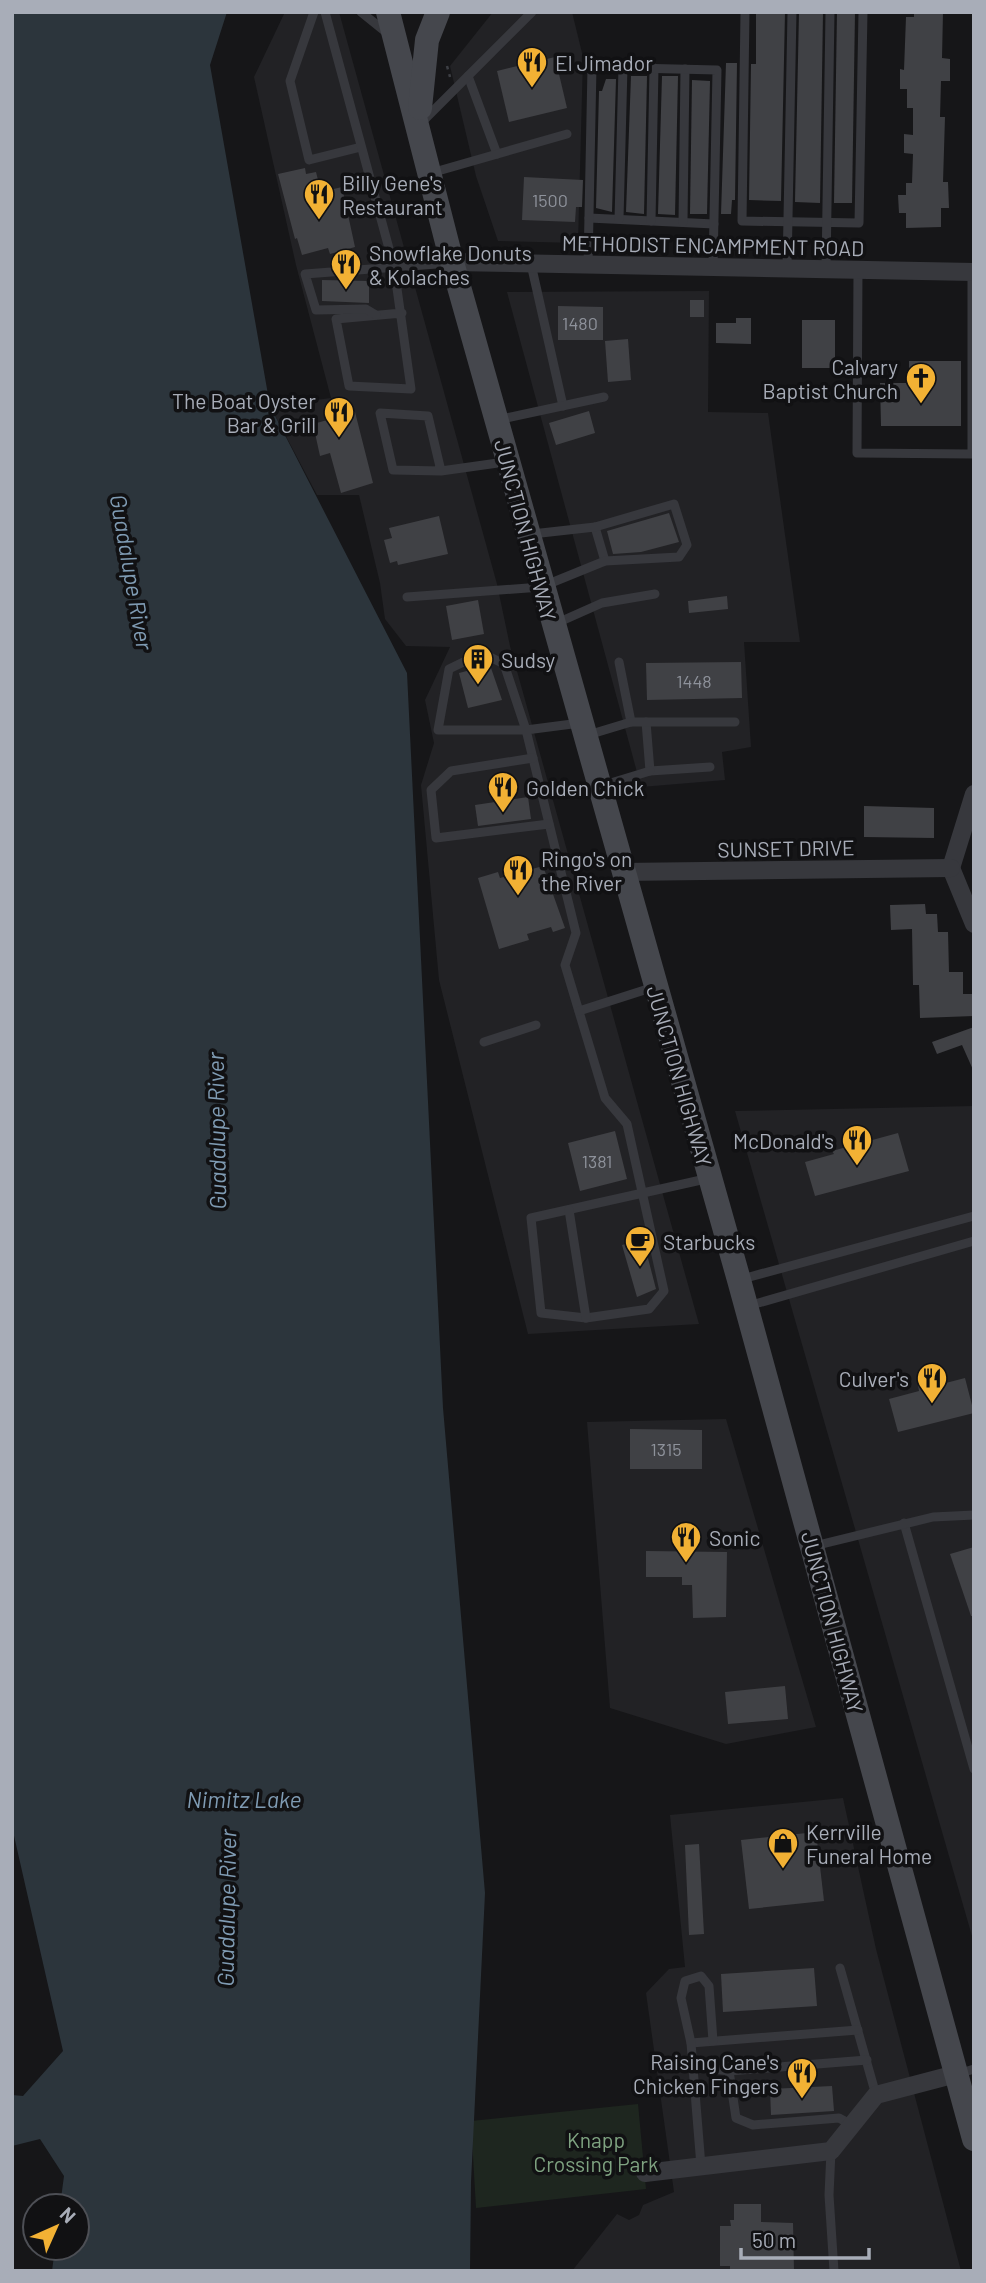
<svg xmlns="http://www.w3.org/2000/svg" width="986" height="2283" font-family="Barlow,sans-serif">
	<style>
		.built { fill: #222225 }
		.green { fill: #1e261f }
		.water { fill: #2c353c }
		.building { fill: #404145 }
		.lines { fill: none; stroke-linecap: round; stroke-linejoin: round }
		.path { stroke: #3d3f44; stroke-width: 2.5; stroke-dasharray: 3.5 5; stroke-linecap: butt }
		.service { stroke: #37383d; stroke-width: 9 }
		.minor { stroke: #37383d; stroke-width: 18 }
		.secondary { stroke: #45474d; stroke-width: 24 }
		.labels { text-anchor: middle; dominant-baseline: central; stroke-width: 7; stroke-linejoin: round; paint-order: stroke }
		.number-label { font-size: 18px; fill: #8e929b }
		.poi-label { font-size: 21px; fill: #a8adb8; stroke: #111113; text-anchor: start }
		.street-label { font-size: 21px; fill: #a8adb8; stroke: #111113 }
		.park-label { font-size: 21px; fill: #7fa381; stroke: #111113 }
		.water-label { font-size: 23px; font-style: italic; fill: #7f9bb3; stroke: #111113 }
	</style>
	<rect width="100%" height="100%" fill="#161618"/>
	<g class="built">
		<path d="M285,12H339L497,584L510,646L699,1324L528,1334L439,980L421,785L434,743L425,700L450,647L406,646L385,619L380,583L359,495H317L270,406L331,398L296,265L254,77Z"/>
		<path d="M493,12H572L583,57L578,243L498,241L476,176L450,66Z"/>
		<path d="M709,291L708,412L768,413L800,642H744L751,747L722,752L725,780L641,787L507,292Z"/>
		<path d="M974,1106V1943L735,1111Z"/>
		<path d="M726,1419L816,1727L726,1744L610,1708L587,1422Z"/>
		<path d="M843,1798L876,1949L961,2271H572L617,2214L629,2220L639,2215L643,2205L674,2192L646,1993L669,1969L685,1967L670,1815Z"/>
	</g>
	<path class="green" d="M638,2104L646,2189L476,2208L471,2121Z"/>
	<path class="water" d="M12,12H227L210,65L270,406L407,673L443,1408L485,1893L471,2182L470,2271H52L55,2248H77V2206H60L64,2176L40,2139L12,2146V2095L23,2096L63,2051L12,1827Z"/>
	<g class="building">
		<path d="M756,12H785L781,201L749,200L751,64H756Z"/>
		<path d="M799,12H823L820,203L795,202Z"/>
		<path d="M837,12H855L852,203H834Z"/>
		<path d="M914,12H943L942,58L950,59V81H941L940,117H945L943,182H948L949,208H941V227L906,228V213H899L898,195H906V183H912L913,154L904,153V134L913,135V108H907V89H900V69L904,70L906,17H914Z"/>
		<path d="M555,57L567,108L509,122L497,71Z"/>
		<path d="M726,63H737L735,200H732L731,214H721Z"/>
		<path d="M631,76H647L644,214L626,212Z"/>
		<path d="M662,76H678L675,215L658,214Z"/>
		<path d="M606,79H616L612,212L596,208L599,91H602Z"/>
		<path d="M692,80L710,81L707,214H690Z"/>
		<path d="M305,168L306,174L316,172L321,192L342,187L355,247L330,254L328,248L302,255L297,238L295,239L278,174Z"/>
		<path d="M524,177L583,180L582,207H576L575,222L522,220Z"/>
		<path d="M322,280L369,281V303L322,301Z"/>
		<rect x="690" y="300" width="14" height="17"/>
		<path d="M558,306L603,307V340H558Z"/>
		<path d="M736,318H751V344L716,343V323H736Z"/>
		<rect x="802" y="320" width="33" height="48"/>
		<path d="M628,339L631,380L608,382L605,341Z"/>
		<path d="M909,361H961V426H881L880,383H909Z"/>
		<path d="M339,404L355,412L373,483L341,493L330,453L320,456L313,424L331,419Z"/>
		<path d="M589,411L595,433L556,445L549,423Z"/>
		<path d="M669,513L679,542L641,552L613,554L607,531Z"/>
		<path d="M439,516L448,554L398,565L397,561L390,563L384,540L392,538L389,528Z"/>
		<path d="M727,596L728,609L689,613L688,601Z"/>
		<path d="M478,600L484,634L452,640L446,606Z"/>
		<path d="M741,662L742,698L647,700L646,663Z"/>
		<path d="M490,665L502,700L468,708L459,673Z"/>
		<path d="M528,797L531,819L478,826L475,805Z"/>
		<path d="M864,806L934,808V838L864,837Z"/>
		<path d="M543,866L565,928L553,932L551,927L527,934L529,940L499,949L478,878L498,872L500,878Z"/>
		<path d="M925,904L926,914H937L938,932H948L949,972H963V994H974V1016L920,1018L919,985H913L912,929L891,930L890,905Z"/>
		<path d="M974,1027V1072L962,1045L937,1054L932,1042Z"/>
		<path d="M615,1131L627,1179L580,1191L568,1143Z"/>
		<path d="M898,1133L909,1171L815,1196L805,1162L834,1154L832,1151Z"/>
		<path d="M643,1239L656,1289L637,1297L622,1245Z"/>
		<path d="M965,1378L974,1413L898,1432L889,1399L919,1391L918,1385L936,1381L938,1385Z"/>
		<path d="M630,1429L702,1430V1469H630Z"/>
		<path d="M974,1547V1616H971L950,1554Z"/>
		<path d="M646,1551L727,1552L726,1617L693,1618L692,1585H682V1577H646Z"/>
		<path d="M785,1686L788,1719L728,1724L725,1692Z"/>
		<path d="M816,1832L824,1901L749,1909L741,1840Z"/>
		<path d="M699,1844L704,1934L689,1935L685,1845Z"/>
		<path d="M814,1968L817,2006L723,2012L721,1974Z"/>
		<path d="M832,2086L834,2111L771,2115L770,2089Z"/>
		<path d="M734,2204H761V2222L793,2223L794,2271H730V2266H720V2226H731L730,2220H734Z"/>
	</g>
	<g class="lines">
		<path class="path" d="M447,66L450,77"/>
		<g class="service">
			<path d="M314,12L290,81L309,160L361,147"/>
			<path d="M325,12L394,267L411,389L349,386L336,319L402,313"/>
			<path d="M361,12L387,33"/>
			<path d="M745,12L742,221L859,223L863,12"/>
			<path d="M468,76L497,154"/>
			<path d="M424,120L532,12"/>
			<path d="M431,173L567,134"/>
			<path d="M589,218L714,224"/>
			<path d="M619,219L623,67"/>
			<path d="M651,221L654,68"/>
			<path d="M683,222L685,69"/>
			<path d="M531,264L563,406"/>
			<path d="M588,265L592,67L717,70L713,267"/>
			<path d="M787,269L792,12"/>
			<path d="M826,269L830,12"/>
			<path d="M858,270L857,453L972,454V272"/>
			<path d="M376,315L366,309L316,310L305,274L450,263"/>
			<path d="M497,420L604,397"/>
			<path d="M441,471L428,416L380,413L393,470L441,471L505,462"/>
			<path d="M595,527L605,561"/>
			<path d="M407,597L541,587L605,561L679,557L687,545L674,504L595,527L532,534"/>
			<path d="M557,623L602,603L655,594"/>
			<path d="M619,662L631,722"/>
			<path d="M646,722L650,771L710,767"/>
			<path d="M580,723L526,730H438L449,669L482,653L504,664L526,730L576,933L565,965L605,1098L627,1124L664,1291L649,1309L586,1318L541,1313L531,1218L710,1178"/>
			<path d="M588,735L631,722H735"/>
			<path d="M533,758L451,771L431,790L436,838L549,824"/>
			<path d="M601,786L650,771"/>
			<path d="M579,1011L654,987"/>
			<path d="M484,1042L536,1025"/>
			<path d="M569,1210L586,1318"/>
			<path d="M742,1279L974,1216"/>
			<path d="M748,1306L974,1241"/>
			<path d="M904,1523L974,1769"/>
			<path d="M814,1546L933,1517L974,1515"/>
			<path d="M840,1968L876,2095"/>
			<path d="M691,2043L858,2030"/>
			<path d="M693,2066L729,2071L867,2060"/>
			<path d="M729,2071L736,2118L753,2125L839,2118L852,2125"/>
			<path d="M958,2074L974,2069"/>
			<path d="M831,2151L829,2195L834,2271"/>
			<path d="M701,2166L691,2043L681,1998L685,1981L701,1976L709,1986L713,2041"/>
		</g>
		<g class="minor">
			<path d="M452,262L974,272"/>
			<path d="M951,868L974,794"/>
			<path d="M951,868L974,924"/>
			<path d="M622,872L951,868"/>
			<path d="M645,2173L831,2151L876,2095L956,2074"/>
		</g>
		<g class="secondary">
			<path d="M388,12L452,262L739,1280L974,2139"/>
			<path d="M420,108L427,40L438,12"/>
		</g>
	</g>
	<defs>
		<g id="restaurant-pin" transform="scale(1.575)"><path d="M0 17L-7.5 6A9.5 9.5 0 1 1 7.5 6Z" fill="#f2b134" stroke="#111113"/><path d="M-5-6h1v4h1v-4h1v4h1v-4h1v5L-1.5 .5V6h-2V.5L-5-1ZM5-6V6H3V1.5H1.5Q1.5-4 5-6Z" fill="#111"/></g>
		<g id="church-pin" transform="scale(1.575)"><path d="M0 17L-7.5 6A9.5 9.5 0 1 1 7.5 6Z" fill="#f2b134" stroke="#111113"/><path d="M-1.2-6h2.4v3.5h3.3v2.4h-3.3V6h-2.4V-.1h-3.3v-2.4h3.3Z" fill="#111"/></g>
		<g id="building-pin" transform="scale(1.575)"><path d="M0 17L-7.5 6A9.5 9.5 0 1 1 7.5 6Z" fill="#f2b134" stroke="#111113"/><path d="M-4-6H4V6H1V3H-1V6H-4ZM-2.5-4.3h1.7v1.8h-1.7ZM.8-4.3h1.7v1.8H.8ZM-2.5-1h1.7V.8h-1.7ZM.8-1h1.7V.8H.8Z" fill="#111"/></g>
		<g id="cafe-pin" transform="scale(1.575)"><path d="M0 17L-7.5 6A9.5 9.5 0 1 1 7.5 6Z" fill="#f2b134" stroke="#111113"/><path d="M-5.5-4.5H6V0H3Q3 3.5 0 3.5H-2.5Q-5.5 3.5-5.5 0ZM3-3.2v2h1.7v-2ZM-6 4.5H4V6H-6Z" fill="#111"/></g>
		<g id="shop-pin" transform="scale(1.575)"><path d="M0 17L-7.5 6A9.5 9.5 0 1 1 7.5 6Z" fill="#f2b134" stroke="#111113"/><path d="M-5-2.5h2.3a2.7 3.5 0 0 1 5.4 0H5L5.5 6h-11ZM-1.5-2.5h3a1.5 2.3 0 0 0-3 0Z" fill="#111"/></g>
	</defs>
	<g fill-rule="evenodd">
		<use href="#restaurant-pin" x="532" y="62"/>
		<use href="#restaurant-pin" x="319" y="194"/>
		<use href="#restaurant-pin" x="346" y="264"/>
		<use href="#church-pin" x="921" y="378"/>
		<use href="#restaurant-pin" x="339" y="412"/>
		<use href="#building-pin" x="478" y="659"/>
		<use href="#restaurant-pin" x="503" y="787"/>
		<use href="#restaurant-pin" x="518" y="870"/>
		<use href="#restaurant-pin" x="857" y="1140"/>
		<use href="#cafe-pin" x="640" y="1241"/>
		<use href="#restaurant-pin" x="932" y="1378"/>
		<use href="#restaurant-pin" x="686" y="1537"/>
		<use href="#shop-pin" x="783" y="1843"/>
		<use href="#restaurant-pin" x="802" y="2073"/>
	</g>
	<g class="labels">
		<g class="number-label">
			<text x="550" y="200">1500</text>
			<text x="580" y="323">1480</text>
			<text x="694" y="681">1448</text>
			<text x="597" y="1161">1381</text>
			<text x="666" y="1449">1315</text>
		</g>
		<g class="poi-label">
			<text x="555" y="62">El Jimador</text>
			<text x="342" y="182">Billy Gene's<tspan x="342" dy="24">Restaurant</tspan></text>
			<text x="369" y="252">Snowflake Donuts<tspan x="369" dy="24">&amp; Kolaches</tspan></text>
			<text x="898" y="366" text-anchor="end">Calvary<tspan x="898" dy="24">Baptist Church</tspan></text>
			<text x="316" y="400" text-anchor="end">The Boat Oyster<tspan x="316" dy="24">Bar &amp; Grill</tspan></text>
			<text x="501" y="659">Sudsy</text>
			<text x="526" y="787">Golden Chick</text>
			<text x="541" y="858">Ringo's on<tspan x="541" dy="24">the River</tspan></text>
			<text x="834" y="1140" text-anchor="end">McDonald's</text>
			<text x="663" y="1241">Starbucks</text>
			<text x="909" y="1378" text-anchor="end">Culver's</text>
			<text x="709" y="1537">Sonic</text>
			<text x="806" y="1831">Kerrville<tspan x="806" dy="24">Funeral Home</tspan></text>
			<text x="779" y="2061" text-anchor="end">Raising Cane's<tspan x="779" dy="24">Chicken Fingers</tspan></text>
		</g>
		<g class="street-label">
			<text transform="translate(713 245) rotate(1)">METHODIST ENCAMPMENT ROAD</text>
			<text transform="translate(526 530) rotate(75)">JUNCTION HIGHWAY</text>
			<text transform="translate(786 848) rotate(-1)">SUNSET DRIVE</text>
			<text transform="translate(680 1076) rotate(74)">JUNCTION HIGHWAY</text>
			<text transform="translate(833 1622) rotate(75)">JUNCTION HIGHWAY</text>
		</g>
		<g class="park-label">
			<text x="596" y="2139">Knapp<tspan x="596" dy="24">Crossing Park</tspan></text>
		</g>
		<g class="water-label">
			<text transform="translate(132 572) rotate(80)">Guadalupe River</text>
			<text transform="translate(216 1131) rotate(-91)">Guadalupe River</text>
			<text x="244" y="1799">Nimitz Lake</text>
			<text transform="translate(226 1908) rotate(-89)">Guadalupe River</text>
		</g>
	</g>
	<rect width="986" height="2283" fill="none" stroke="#a8adb8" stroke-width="28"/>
	<g transform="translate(56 2227) rotate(45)"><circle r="33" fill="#111113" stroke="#4d4f55" stroke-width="2"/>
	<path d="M0-5L12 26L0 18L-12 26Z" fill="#f2b134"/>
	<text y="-10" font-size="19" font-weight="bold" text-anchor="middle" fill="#a8adb8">N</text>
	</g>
	<path d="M741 2248v10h128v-10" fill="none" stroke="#a8adb8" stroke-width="3.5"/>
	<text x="752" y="2248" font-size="21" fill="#a8adb8" stroke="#111113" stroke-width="5" paint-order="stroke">50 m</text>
</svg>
